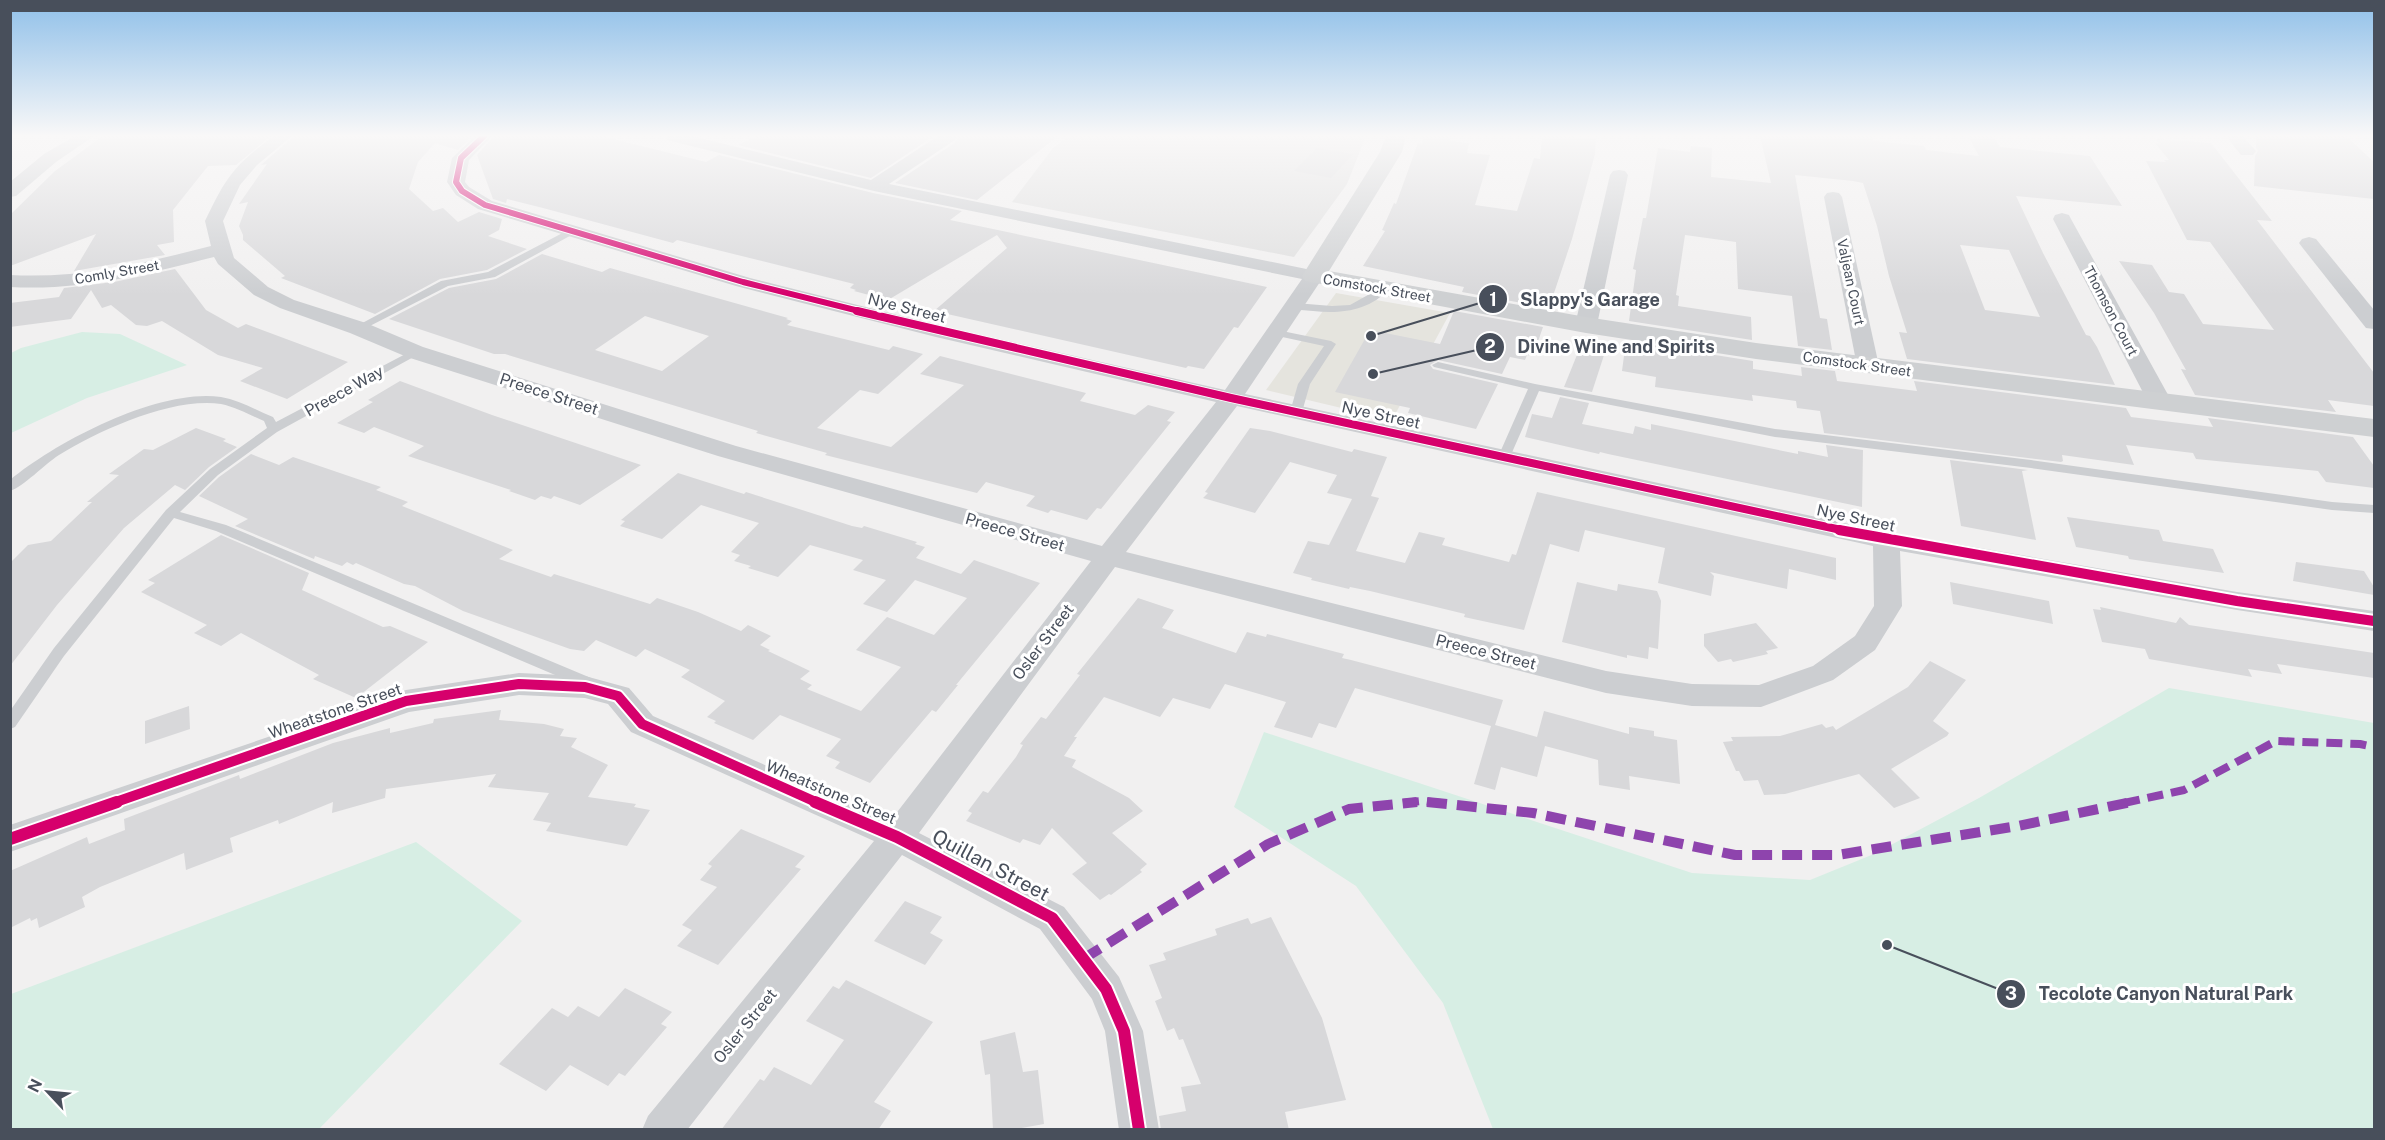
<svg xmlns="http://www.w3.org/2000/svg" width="2385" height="1140" font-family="'Public Sans',sans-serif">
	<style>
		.commercial { fill: #e5e4de }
		.education { fill: #dfdfdf }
		.green { fill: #d7eee4 }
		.building { fill: #d8d8da; fill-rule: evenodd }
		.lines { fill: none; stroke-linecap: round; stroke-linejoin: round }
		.lane { fill: #ccced1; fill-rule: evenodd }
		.street { fill: #ccced1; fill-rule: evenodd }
		.secondary { fill: #ced0d2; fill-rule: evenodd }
		.quiet-far1 { stroke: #8e44ad; stroke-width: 8; stroke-dasharray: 16 8; stroke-linecap: butt }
		.quiet { stroke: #8e44ad; stroke-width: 10; stroke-dasharray: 20 10; stroke-linecap: butt }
		.cycleway-far3-casing { stroke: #fff; stroke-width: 8 }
		.cycleway-far2-casing { stroke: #fff; stroke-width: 10 }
		.cycleway-far1-casing { stroke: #fff; stroke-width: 14 }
		.cycleway-casing { stroke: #fff; stroke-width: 16 }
		.cycleway-far3 { stroke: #d6006c; stroke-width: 6 }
		.cycleway-far2 { stroke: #d6006c; stroke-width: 8 }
		.cycleway-far1 { stroke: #d6006c; stroke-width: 10 }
		.cycleway { stroke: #d6006c; stroke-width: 12 }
		.labels { text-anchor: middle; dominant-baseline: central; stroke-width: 6; stroke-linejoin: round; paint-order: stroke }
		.far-street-label { font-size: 14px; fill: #484f5b; stroke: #fff }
		.street-label { font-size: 16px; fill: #484f5b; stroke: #fff }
		.near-street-label { font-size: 20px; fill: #484f5b; stroke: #fff }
		.leader { fill: none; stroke: #484f5b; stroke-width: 2 }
		.callout-dot { fill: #484f5b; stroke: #fff; stroke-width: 2 }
		.mark-label { font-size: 18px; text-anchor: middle; font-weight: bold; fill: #fff }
		.callout-label { font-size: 18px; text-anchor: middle; font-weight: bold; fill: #484f5b; stroke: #fff; stroke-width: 6; stroke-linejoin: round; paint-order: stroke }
	</style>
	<rect width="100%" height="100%" fill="#f1f0f0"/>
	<path class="commercial" d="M1336,293L1450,313L1392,420L1266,390Z"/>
	<path class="education" d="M1070,136H1366L1347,184L1294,257L1012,202L1053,148Z"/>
	<g class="green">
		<path d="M82,332L120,334L187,365L87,398L11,433V353L21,348Z"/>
		<path d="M2169,688L2374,723V1129H1493L1443,1003L1356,886L1234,807L1264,732L1692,873L1810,880L1874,854L1979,798Z"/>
		<path d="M416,842L522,921L319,1129H11V994Z"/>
	</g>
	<g class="building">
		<path d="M103,136H271L236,165L208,166L173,210L174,242L157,245L165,255L74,271L96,234L10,266V215L55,171Z"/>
		<path d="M294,136H472L458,150L435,143L418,162L409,189L433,211L443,208L458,222L479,212L502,219L499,230L488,236L527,249L487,270L440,279L375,314L281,278L285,276L243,240V235L239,226L248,202L239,204L267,164L261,165Z"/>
		<path d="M494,136H601L706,162L719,155L873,193L962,211L950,220L1267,287L1238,328L1234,327L1204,369L1188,366L1186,368L934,311L1007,248L997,235L888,300L854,291L856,290L850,288L854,284L782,266L677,240L673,243L543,208L507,199L506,203L493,199L477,155Z"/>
		<path d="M756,136H934L871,178L738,145Z"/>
		<path d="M959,136H1058L977,200L895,183L956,142Z"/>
		<path d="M1423,136H1451L1450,141L1469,143L1467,153L1490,155L1475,205L1517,211L1534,158L1540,159L1542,136L1596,138L1595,154L1572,239L1549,308L1462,292L1464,287L1363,266L1385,231L1382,230L1383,228L1394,203L1396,204L1418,143L1422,144Z"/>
		<path d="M1760,136H1862L1872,137L1874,141L1924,146L1926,150L1979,156L1968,136H1993L2000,147L2090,156L2122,206L2016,196L2043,253L2086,335L2090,336L2097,347L2115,385L1907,359L1899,332L1907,333L1889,276L1877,226L1863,183L1853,181L1795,175L1820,318L1827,319L1832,350L1798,346L1792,296L1738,289L1736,242L1685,235L1676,295L1679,296L1678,306L1751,317L1752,340L1629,321L1636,270L1633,269L1643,218H1646L1658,148L1690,152L1691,146L1712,148L1711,177L1771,183ZM1960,245L2009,250L2040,317L1985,310Z"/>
		<path d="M2256,136H2346L2374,162V199L2254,186L2255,156L2258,151L2256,147Z"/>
		<path d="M2156,139L2211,143L2272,221L2257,220L2374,373V406L2328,400L2336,412L2195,395L2181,369L2186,370L2154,313L2119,261L2152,265L2169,292L2184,294L2203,324L2274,330L2210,242L2187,240L2146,161L2166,162L2164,160H2169L2155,143L2160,144Z"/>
		<path d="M1317,148L1353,154L1331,178L1294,171Z"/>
		<path d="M542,254L602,272L610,268L788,318L786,319L792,321L787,325L889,350L893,346L923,354L878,394L860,390L817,428L891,447L964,385L920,374L940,356L1086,393L1080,401L1135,415L1148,405L1175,412L1167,421L1171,422L1155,442L1101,509L1097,508L1087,520L1051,510L1048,513L1026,506L1035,496L986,482L977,493L825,455L827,453L756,433L758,431L505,354H494L389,319L449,288L496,279ZM645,316L709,336L662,371L595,350Z"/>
		<path d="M175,269L206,310L238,328L246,324L348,362L287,399L240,381L263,368L218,355L162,321L147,326L136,325L111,305L102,308L91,290L71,319L10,327V303L59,297L64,288L114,282Z"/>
		<path d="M1454,311L1543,327L1533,356L1527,355L1525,360L1510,357L1502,374L1438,360L1430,365L1433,369L1498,384L1476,429L1408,413L1410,408L1335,392L1370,330L1440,344Z"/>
		<path d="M1626,341L1753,361V369L1802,376L1801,367L1835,371L1837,381L1917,391L1914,381L2126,408L2131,417L2213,427L2208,418L2353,437L2374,466V488L2326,482L2318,471L2196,459L2193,453L2126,445L2134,465L2062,455L2063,461L2061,462L1824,433L1820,411L1797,408L1796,401L1752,395L1753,401L1655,387L1656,377L1622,371Z"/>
		<path d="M1581,345L1606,349L1592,392L1564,387Z"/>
		<path d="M400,381L492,415L641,465L580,505L554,496L551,499L541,496L535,500L509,491L511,490L408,456L424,446L374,427L364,433L337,423L373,402L368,400Z"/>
		<path d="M1560,397L1589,403L1582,424L1633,434L1635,426L1651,430V424L1798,454V451L1828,457L1826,445L1863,450L1862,507L1608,454L1600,452L1599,454L1525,437L1532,414L1552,418Z"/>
		<path d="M196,428L226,439L223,441L237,447L209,467L185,490L175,485L124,528L57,605L10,666V563L28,545L51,541L92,502H87L119,475L109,474L144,449L153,450Z"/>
		<path d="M1250,428L1270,431L1352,452L1354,449L1387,457L1371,496L1379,498L1356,551L1405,563L1419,532L1445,538L1442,545L1509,562L1512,554L1516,555L1537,492L1836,558V580L1789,569L1787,589L1710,572L1714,576L1711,596L1658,583L1665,548L1585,530L1579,552L1550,544L1524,630L1464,617L1465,614L1370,591L1350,587L1349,589L1311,580L1312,578L1293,573L1308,541L1329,545L1352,499L1327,493L1337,475L1290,462L1255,513L1203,498L1208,493L1205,492Z"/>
		<path d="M251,454L279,465L293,457L381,487L376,490L408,502L402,506L513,550L499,559L551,577L554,574L650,604L657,598L698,612L741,631L748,625L771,636L760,645L770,650L768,651L810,671L800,679L812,685L807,689L861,711L901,667L856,650L887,617L934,635L967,598L915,580L887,612L863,604L886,580L853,570L863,560L810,545L778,577L748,568L751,566L734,561L740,555L731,552L759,523L701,505L662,539L620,526L625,521L621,520L678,473L744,494L746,492L852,526L862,528L864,526L917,542L915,544L925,547L916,558L961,574L974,560L1040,583L956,685H958L936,712L932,710L870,783L835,768L840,762L826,756L841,739L780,715L753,740L714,723L716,721L707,717L725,701L681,677L690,670L645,649L636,657L596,640L584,651L570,649L463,611L415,586L404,584L356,563L353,565L347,562L342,566L315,556L314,559L235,526L248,519L199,496L219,477Z"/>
		<path d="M1950,460L2028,470L2022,471L2036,540L1961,526Z"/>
		<path d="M2067,517L2159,530L2163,541L2213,549L2224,573L2129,559L2128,556L2076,547Z"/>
		<path d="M221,535L309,573L302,590L383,627L390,626L428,642L356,698L313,679L319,675L241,633L221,646L194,633L207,625L141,592L155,583L148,580Z"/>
		<path d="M2296,562L2364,571L2374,587V595L2293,581Z"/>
		<path d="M1577,582L1617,591L1618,584L1657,591L1661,601L1658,649L1649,647L1648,659L1627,655V658L1562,642Z"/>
		<path d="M1950,582L2049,601L2053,624L1953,604Z"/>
		<path d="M1138,598L1174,610L1162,628L1236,653L1247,632L1266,637L1267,634L1344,654L1342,658L1351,660L1503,700L1495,725L1537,737L1544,711L1629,734V727L1654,731V736L1677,740L1680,784L1629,776L1630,790L1599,785L1598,760L1545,746L1537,777L1501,767L1495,790L1474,784L1491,726L1355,688L1336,728L1319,723L1312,738L1274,727L1286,702L1225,684L1210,709L1173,698L1160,717L1104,697L1074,737H1077L1064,756L1076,760L1072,767L1129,798L1143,811L1112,833L1147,864L1140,870L1142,872L1111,895L1109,894L1100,900L1072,874L1087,863L1052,828L1040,845L1023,839L1020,843L966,821L972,813L968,811L983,791L988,793L1016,757L1023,745L1020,744L1041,717L1046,719L1080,675L1077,674Z"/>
		<path d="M2100,607L2176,623L2180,617L2189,625L2374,653V678L2277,664L2282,674L2248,669L2252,677L2149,659L2145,649L2102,642L2093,609L2101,610Z"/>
		<path d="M1756,623L1778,648L1766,651L1768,654L1733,662L1731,659L1718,662L1704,646V634Z"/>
		<path d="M1930,661L1966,680L1933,721L1949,733L1947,736L1891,769L1920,798L1894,808L1859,774L1785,794L1764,795L1758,780L1744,781L1739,771H1736L1723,742L1733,741L1731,737L1780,736L1822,724L1826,728L1833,726L1836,730L1908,687Z"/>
		<path d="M189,706L190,729L145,744V721Z"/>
		<path d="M501,710L499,720L544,724L564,729L560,736L577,738L571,747L608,765L588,797L636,804L634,807L650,810L627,846L546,831L551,823L533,820L549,793L488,787L496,774L386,789L385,798L332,813L333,802L279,824L278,820L230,838L233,852L186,870L184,853L100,887L82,897L85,907L39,928L37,918L31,921L30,918L10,928V871L87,837L89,844L125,830L124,819L239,775L240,779L333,743L390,728V733L433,723L434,719Z"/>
		<path d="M741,829L805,856L795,867L801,869L718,965L677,946L692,930L682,925L717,887L700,880L712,866L708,864Z"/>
		<path d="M905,901L942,917L930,933L943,940L925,965L874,941Z"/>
		<path d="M1271,917L1322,1018L1346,1100L1285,1112L1289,1130H1161L1159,1116L1186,1111L1181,1087L1201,1084L1183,1039L1179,1040L1174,1028L1167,1031L1155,1001L1162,998L1149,965L1166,960L1163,953L1217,935L1215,929L1248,918L1251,924Z"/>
		<path d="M846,980L933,1022L874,1102L891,1111L878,1130H721L760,1079L764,1081L774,1067L811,1085L844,1040L806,1021L833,986L839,989Z"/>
		<path d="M625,988L672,1012L661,1024L667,1027L625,1076L619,1073L608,1086L570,1065L546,1091L499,1064L552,1008L568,1017L578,1006L599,1017Z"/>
		<path d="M1015,1032L1023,1072L1038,1070L1044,1124L1011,1130H993L990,1074L985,1075L980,1041Z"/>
	</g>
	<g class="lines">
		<g class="lane">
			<path d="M574,227L579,230L577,232L495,277L448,286L362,330H354L353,328L441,281L488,272Z"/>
			<path d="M1384,286L1389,289C1369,311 1341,314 1313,311C1305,310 1296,311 1290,306L1295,303L1332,306L1350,305Z"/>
			<path d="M1277,330L1331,341L1336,344L1310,384L1302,412L1296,415L1290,412L1298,384L1324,346L1273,335L1272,333Z"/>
			<path d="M415,349L419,350V354L277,432L218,475L180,512L226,525L591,678L593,682L591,686H581L216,531L174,518L64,656L15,727L10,729V711L54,648L166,510L210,469L267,428L264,421C250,415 236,407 221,404C172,397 100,430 59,455C45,464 23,487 10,491V480C57,441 159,388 221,397C239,400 256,410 273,417L276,422Z"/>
			<path d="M1438,362L1535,384L1775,429L2031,460L2332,502L2374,505V513L2332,510L2031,468L1775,437L1539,391L1510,457L1504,461L1498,457L1528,389L1434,367L1432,365Z"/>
		</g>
		<g class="street">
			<path d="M75,136H94L56,162L16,196L10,197V182L44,154Z"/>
			<path d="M274,136H292L257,165L240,185L223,221L234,258L268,287L294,300L366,323L423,347L736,446L1102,546L1216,402L936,337L736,286L478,209L456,195L447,182L452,158L475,136H492L469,160L465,182L469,187L492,201L750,278L937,325L1225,390L1302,279L874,191L667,140L665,136H692L871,180L938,136H957L955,140L889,184L1321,272L1324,276L1245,394L1886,532L2237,592L2374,611V631L2237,610L1900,551L1902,606L1875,650L1833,680L1761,707L1692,706L1606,693L1115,567L919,833L1064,907L1119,977L1143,1031L1159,1130H1119L1105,1031L1092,999L1040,929L902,855L687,1130H642L648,1116L874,841L631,732L608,704L585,698L519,695L409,712L10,852V825L406,690L519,673L585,676L629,688L653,716L891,820L1091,561L718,456L407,357L350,333L280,308L254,295L218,264L214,257C147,274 81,291 10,287V275C80,279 145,263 211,246L205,221C226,177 234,165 274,136ZM1237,406L1873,546L1874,606L1855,636L1813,666L1759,685L1692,684L1606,671L1126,552Z"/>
			<path d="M2226,136H2243L2256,151L2253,155H2241Z"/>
			<path d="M1619,170L1625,171L1628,175L1597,325L1594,330L1586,331L1578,330L1575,325L1610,175L1613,171Z"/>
			<path d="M1833,192L1839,193L1842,197L1879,366L1876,371L1868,373L1860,371L1857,366L1824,197L1827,193Z"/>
			<path d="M2062,213L2069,215L2071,219L2172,402L2168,407L2160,409L2152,407L2148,402L2053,219L2055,215Z"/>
			<path d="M2309,237L2316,239L2374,310V329L2366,328L2302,247L2299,243L2302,239Z"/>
		</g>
		<path class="secondary" d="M1386,136H1406L1402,152L1329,271L1586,317L1756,343L2374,419V437L1756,359L1586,333L1305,281L1302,276L1380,152Z"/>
		<g class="quiet-far1">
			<path d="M1403,803L1422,801L1441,803"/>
			<path d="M2124,803L2184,790L2276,741L2360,744L2374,747"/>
		</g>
		<g class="quiet">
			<path d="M1427,802L1533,813L1735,855H1837L2018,826L2131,802"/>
			<path d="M1083,959L1268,844L1349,809L1417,802"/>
		</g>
		<g class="cycleway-far3-casing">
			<path id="cycleway-far3" d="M484,136L461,158L456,182L462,191L485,205L743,282L863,312"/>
		</g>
		<g class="cycleway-far2-casing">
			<path id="cycleway-far2" d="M857,311L1231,398L1846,531"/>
		</g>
		<g class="cycleway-far1-casing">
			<g id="cycleway-far1">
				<path d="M1839,530L2237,601L2374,621"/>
				<path d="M113,803L406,701L519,684L585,687L618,696L642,724L818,803"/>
			</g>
		</g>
		<g class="cycleway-casing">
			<g id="cycleway">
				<path d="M815,802L897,837L1052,918L1106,989L1124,1031L1139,1130"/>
				<path d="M10,839L117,802"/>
			</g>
		</g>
		<use href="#cycleway-far3" class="cycleway-far3"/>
		<use href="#cycleway-far2" class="cycleway-far2"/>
		<use href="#cycleway-far1" class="cycleway-far1"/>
		<use href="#cycleway" class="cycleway"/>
	</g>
	<linearGradient id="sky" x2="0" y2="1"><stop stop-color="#90c0e9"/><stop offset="0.46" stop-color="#f9f8f8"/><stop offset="1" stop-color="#f9f8f8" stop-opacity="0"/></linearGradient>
	<rect width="2385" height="295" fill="url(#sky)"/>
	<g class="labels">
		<g class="far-street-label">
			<text transform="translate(117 272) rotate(-10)">Comly Street</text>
			<text transform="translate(1851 282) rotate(78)">Valjean Court</text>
			<text transform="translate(1377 288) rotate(10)">Comstock Street</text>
			<text transform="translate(2111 311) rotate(62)">Thomson Court</text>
			<text transform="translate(1857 364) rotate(8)">Comstock Street</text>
		</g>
		<g class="street-label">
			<text transform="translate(907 308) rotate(14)">Nye Street</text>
			<text transform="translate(344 391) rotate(-29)">Preece Way</text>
			<text transform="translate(549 394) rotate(18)">Preece Street</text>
			<text transform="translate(1381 415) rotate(12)">Nye Street</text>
			<text transform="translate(1856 518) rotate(12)">Nye Street</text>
			<text transform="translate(1015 532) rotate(16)">Preece Street</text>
			<text transform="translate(1043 642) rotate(-53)">Osler Street</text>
			<text transform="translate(1486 652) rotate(14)">Preece Street</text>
			<text transform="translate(335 711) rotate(-19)">Wheatstone Street</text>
			<text transform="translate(831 792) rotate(23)">Wheatstone Street</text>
			<text transform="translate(745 1026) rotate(-51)">Osler Street</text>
		</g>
		<g class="near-street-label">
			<text transform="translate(991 865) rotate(28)">Quillan Street</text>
		</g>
	</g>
	<path class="leader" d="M1371 336L1493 299M1373 374L1490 347M1887 945L2011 994"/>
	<g class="callout-dot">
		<circle cx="1371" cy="336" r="6"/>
		<circle cx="1373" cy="374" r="6"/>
		<circle cx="1887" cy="945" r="6"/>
		<circle cx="1493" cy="299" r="15"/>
		<circle cx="1490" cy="347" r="15"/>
		<circle cx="2011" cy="994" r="15"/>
	</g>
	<g class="mark-label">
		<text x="1493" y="306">1</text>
		<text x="1490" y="353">2</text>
		<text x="2011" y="1000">3</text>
	</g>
	<g class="callout-label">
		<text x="1590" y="306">Slappy's Garage</text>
		<text x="1616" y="353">Divine Wine and Spirits</text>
		<text x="2166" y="1000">Tecolote Canyon Natural Park</text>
	</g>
	<rect width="2385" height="1140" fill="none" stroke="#484f5b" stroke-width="24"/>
	<g transform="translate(48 1092) rotate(296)" stroke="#ffffff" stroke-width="4.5" paint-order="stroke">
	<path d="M0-4.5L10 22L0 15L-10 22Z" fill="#484f5b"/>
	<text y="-9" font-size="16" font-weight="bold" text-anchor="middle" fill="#484f5b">N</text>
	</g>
</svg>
